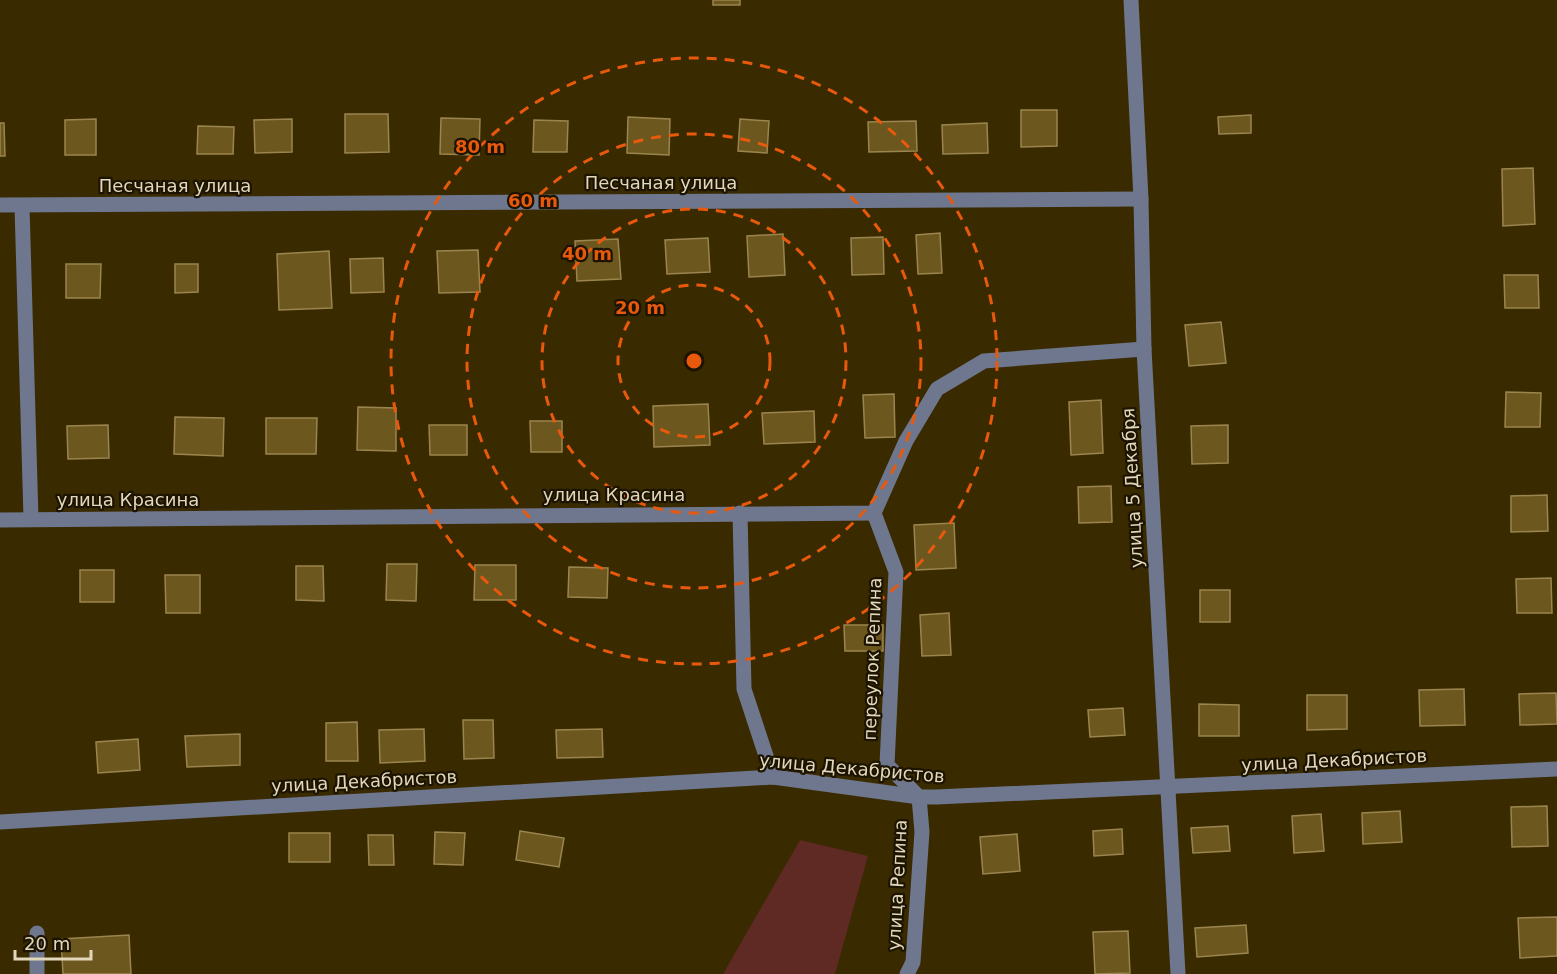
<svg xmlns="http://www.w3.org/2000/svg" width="1557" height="974" font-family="'DejaVu Sans',sans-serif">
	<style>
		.green { fill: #5e2a23 }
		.building { fill: #6c571e; stroke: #9b854e; stroke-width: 1.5 }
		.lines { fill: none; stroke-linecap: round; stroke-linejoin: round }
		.minor { stroke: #6f778e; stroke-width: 15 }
		.ring { fill: none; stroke: #e8590c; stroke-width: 3; stroke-dasharray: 10 8 }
		.labels { text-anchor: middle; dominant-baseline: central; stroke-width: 4.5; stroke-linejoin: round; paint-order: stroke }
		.street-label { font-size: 18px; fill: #e2d7bb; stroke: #1c1400 }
		.centre { fill: #e8590c; stroke: #1c1400; stroke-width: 3 }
		.ring-label { font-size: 18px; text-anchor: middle; font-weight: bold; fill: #e8590c; stroke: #1c1400; stroke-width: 4.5; stroke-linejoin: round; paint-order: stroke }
	</style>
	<rect width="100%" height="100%" fill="#392a00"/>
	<path class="green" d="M800,840L868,856L835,974H723Z"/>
	<g class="building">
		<rect x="713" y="0" width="27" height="5"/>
		<path d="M1021,110H1057V146L1021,147Z"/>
		<path d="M345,114H388L389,152L345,153Z"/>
		<path d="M1251,115V133L1219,134L1218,117Z"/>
		<path d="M628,117L670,119L669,155L627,153Z"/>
		<path d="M441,118L480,119L479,155L440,154Z"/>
		<path d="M96,119V155H65V120Z"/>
		<path d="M292,119V152L255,153L254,120Z"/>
		<path d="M740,119L769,121L767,153L738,151Z"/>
		<path d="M534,120L568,121L567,152H533Z"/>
		<path d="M916,121L917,151L869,152L868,122Z"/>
		<path d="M0,123H4L5,156H0Z"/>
		<path d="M987,123L988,153L943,154L942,125Z"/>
		<path d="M198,126L234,127L233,154H197Z"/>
		<path d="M1533,168L1535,224L1503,226L1502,169Z"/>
		<path d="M940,233L942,273L918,274L916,235Z"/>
		<path d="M783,234L785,275L749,277L747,236Z"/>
		<path d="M883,237L884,274L852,275L851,238Z"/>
		<path d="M708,238L710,272L667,274L665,240Z"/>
		<path d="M618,239L621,279L577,281L575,241Z"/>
		<path d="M478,250L480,292L439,293L437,251Z"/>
		<path d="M329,251L332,308L279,310L277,254Z"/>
		<path d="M383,258L384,292L351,293L350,259Z"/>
		<path d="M66,264H101L100,298H66Z"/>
		<path d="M175,264H198V292L175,293Z"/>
		<path d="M1504,275H1538L1539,308H1505Z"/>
		<path d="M1221,322L1226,363L1189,366L1185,325Z"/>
		<path d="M1506,392L1541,393L1540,427H1505Z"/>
		<path d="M894,394L895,437L865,438L863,395Z"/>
		<path d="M1101,400L1103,453L1071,455L1069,402Z"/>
		<path d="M708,404L710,445L654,447L653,406Z"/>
		<path d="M358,407L396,408V451L357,450Z"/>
		<path d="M814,411L815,442L764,444L762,413Z"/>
		<path d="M175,417L224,418L223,456L174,454Z"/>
		<path d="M266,418H317L316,454H266Z"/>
		<path d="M530,421H562V452H531Z"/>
		<path d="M108,425L109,458L68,459L67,426Z"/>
		<path d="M429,425H467V455H430Z"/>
		<path d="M1228,425V463L1192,464L1191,426Z"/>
		<path d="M1111,486L1112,522L1079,523L1078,487Z"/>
		<path d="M1547,495L1548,531L1511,532V496Z"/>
		<path d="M954,523L956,568L916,570L914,525Z"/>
		<path d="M387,564H417L416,601L386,600Z"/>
		<path d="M475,565H516V600H474Z"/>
		<path d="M296,566H323L324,601L296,600Z"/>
		<path d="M569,567L608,568L607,598L568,597Z"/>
		<rect x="80" y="570" width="34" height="32"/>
		<path d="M165,575H200V613H166Z"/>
		<path d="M1551,578L1552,613H1517L1516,579Z"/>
		<rect x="1200" y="590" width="30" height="32"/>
		<path d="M949,613L951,655L922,656L920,615Z"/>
		<path d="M844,625H883V651H845Z"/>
		<path d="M1464,689L1465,725L1420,726L1419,690Z"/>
		<path d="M1556,693L1557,724L1520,725L1519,694Z"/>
		<path d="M1307,695H1347V729L1307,730Z"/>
		<path d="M1199,704L1239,705V736H1199Z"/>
		<path d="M1123,708L1125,735L1090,737L1088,710Z"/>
		<path d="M463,720H493L494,758L464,759Z"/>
		<path d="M357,722L358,761H326V723Z"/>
		<path d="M424,729L425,761L380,763L379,730Z"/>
		<path d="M602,729L603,757L557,758L556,730Z"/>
		<path d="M240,734V765L187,767L185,736Z"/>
		<path d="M138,739L140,770L98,773L96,742Z"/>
		<path d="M1547,806L1548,846L1512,847L1511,807Z"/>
		<path d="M1400,811L1402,842L1363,844L1362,813Z"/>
		<path d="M1321,814L1324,851L1294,853L1292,816Z"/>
		<path d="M1228,826L1230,851L1193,853L1191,828Z"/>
		<path d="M1122,829L1123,854L1094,856L1093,831Z"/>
		<path d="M520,831L564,838L559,867L516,860Z"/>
		<path d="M435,832L465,833L463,865L434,864Z"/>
		<rect x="289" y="833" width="41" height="29"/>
		<path d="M1017,834L1020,871L983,874L980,837Z"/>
		<path d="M368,835H393L394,865H369Z"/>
		<path d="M1557,917V956L1520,958L1518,918Z"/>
		<path d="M1246,925L1248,953L1197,957L1195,928Z"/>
		<path d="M1128,931L1130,973L1095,974L1093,932Z"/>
		<path d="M129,935L131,974H63L61,939Z"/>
	</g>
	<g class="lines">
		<g class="minor">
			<path d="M1131,0L1141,199L1144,349L1178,974"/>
			<path d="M0,205L1141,199"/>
			<path d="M22,206L31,519"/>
			<path d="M740,513L744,689L773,777"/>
			<path d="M874,513L896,572L887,765L919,797L922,832L913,962L907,974"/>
			<path d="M0,520L874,513L906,441L937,389L984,361L1144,349"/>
			<path d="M0,822L773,777L919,797H936L1557,769"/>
			<path d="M37,974V933"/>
		</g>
	</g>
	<g class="ring">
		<circle cx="694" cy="361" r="76"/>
		<circle cx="694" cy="361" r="152"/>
		<circle cx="694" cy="361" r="227"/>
		<circle cx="694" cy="361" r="303"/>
	</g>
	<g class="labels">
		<g class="street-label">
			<text x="661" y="182">Песчаная улица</text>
			<text x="175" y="185">Песчаная улица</text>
			<text transform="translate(1132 488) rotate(-93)">улица 5 Декабря</text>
			<text x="614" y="494">улица Красина</text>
			<text x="128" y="499">улица Красина</text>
			<text transform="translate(872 659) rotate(-88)">переулок Репина</text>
			<text transform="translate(1334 760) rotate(-3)">улица Декабристов</text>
			<text transform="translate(852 768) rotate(5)">улица Декабристов</text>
			<text transform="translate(364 781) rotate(-3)">улица Декабристов</text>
			<text transform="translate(897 885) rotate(-87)">улица Репина</text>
		</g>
	</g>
	<circle cx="694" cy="361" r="9" class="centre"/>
	<g class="ring-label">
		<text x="480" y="153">80 m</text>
		<text x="533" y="207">60 m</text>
		<text x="587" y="260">40 m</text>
		<text x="640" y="314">20 m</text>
	</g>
	<path d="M15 950v9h76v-9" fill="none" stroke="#e2d7bb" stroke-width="3"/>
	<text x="24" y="950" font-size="18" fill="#e2d7bb" stroke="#1c1400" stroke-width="4.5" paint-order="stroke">20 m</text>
</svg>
